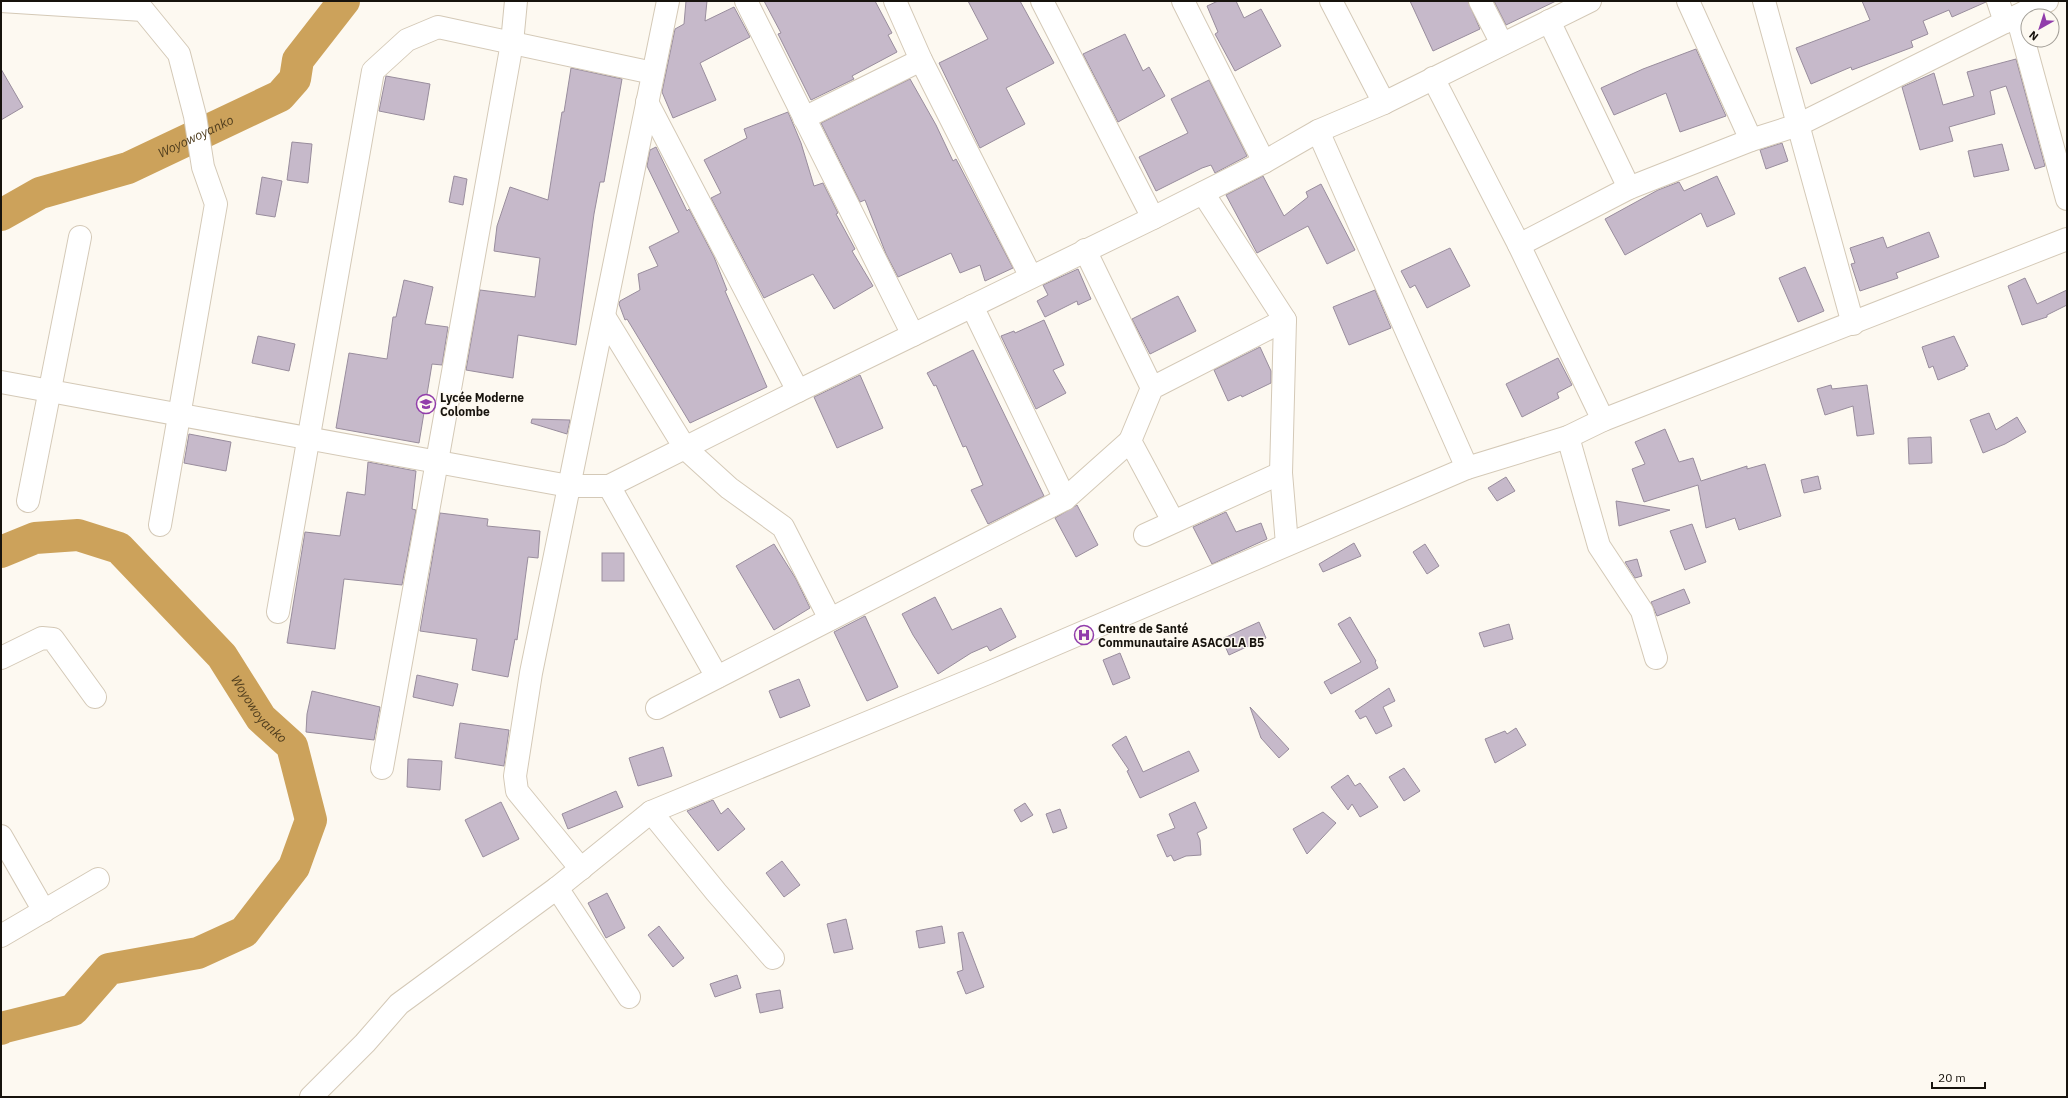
<svg xmlns="http://www.w3.org/2000/svg" width="2068" height="1098" font-family="'IBM Plex Sans',sans-serif">
	<style>
		.lines { fill: none; stroke-linecap: round; stroke-linejoin: round }
		.river { stroke: #cca25b; stroke-width: 32 }
		.building { fill: #c6b9ca; stroke: #998d9d }
		.minor-casing { stroke: #d4c9b7; stroke-width: 24 }
		.minor { stroke: #fff; stroke-width: 22 }
		.labels { text-anchor: middle; dominant-baseline: central; stroke-width: 3; stroke-linejoin: round; paint-order: stroke }
		.poi-label { font-size: 12px; font-weight: bold; fill: #17130d; stroke: #fdf9f1; text-anchor: start }
		.water-label { font-size: 13px; font-style: italic; fill: #4e3c1d; stroke: #fdf9f1 }
	</style>
	<rect width="100%" height="100%" fill="#fdf9f1"/>
	<g class="lines">
		<g class="river">
			<path id="s1" d="M1,215L40,193L128,168L280,96L295,79L298,60L344,1"/>
			<path id="s2" d="M1,552L35,538L78,535L119,548L222,656L261,718L292,746L311,820L294,867L244,932L198,953L109,969L73,1010L5,1027L1,1029"/>
		</g>
	</g>
	<g class="building">
		<path d="M686,1H707L705,21L734,7L750,37L700,63L716,100L673,118L662,92L675,29L684,24Z"/>
		<path d="M764,1H875L892,33L888,35L897,52L852,76L854,79L811,100L778,34L781,33Z"/>
		<path d="M968,1H1020L1054,63L1006,88L1025,124L980,148L939,63L988,39Z"/>
		<path d="M1218,1H1236L1244,18L1261,9L1281,46L1235,71L1215,34L1218,32L1207,6Z"/>
		<path d="M1410,1H1468L1480,29L1433,51Z"/>
		<path d="M1494,1H1556L1506,25Z"/>
		<path d="M1862,1H1986V2L1952,17L1949,10L1923,21L1928,34L1911,41L1913,47L1852,70L1851,67L1811,84L1796,48L1870,20Z"/>
		<path d="M1125,34L1143,71L1149,67L1165,96L1118,122L1083,54Z"/>
		<path d="M1696,49L1726,116L1680,132L1666,93L1614,115L1601,88L1643,69Z"/>
		<path d="M2016,59L2045,166L2035,169L2006,86L1990,91L1995,114L1949,127L1953,141L1920,150L1902,87L1934,73L1943,105L1974,96L1967,72Z"/>
		<path d="M571,68L622,79L604,182H600L594,214L576,345L518,335L513,378L466,370L480,290L535,297L540,258L494,251L497,226L510,187L548,200L562,112H564Z"/>
		<path d="M1,69L23,107L1,120Z"/>
		<path d="M386,76L430,84L424,120L379,111Z"/>
		<path d="M910,79L936,125L953,161L956,159L1013,268L985,281L980,265L960,273L951,253L898,277L886,254L865,200L860,202L821,123Z"/>
		<path d="M1209,80L1247,156L1215,173L1211,165L1202,168L1156,191L1139,157L1188,133L1171,99Z"/>
		<path d="M788,112L801,143L814,186L823,183L838,213L836,214L855,249L852,251L873,286L834,309L813,274L764,298L711,198L721,193L704,160L747,138L744,129Z"/>
		<path d="M292,142L312,144L308,183L287,180Z"/>
		<path d="M1782,143L1788,161L1766,169L1760,150Z"/>
		<path d="M2002,144L2009,170L1974,177L1968,151Z"/>
		<path d="M656,147L687,211L689,209L714,257L727,290L725,291L767,387L690,423L627,319L625,320L619,304L620,301L640,290L638,274L658,266L649,247L679,232L647,166L650,150Z"/>
		<path d="M454,176L467,179L463,205L449,202Z"/>
		<path d="M1263,176L1284,216L1308,197L1306,192L1321,184L1355,250L1327,264L1308,226L1257,253L1226,195Z"/>
		<path d="M1717,176L1735,214L1707,227L1701,213L1625,255L1605,219L1658,190L1679,182L1684,191Z"/>
		<path d="M262,177L282,181L275,217L256,214Z"/>
		<path d="M1929,232L1939,257L1896,273L1898,278L1860,291L1851,264L1855,263L1850,248L1883,237L1887,248Z"/>
		<path d="M1450,248L1470,286L1427,308L1415,285L1410,288L1401,271Z"/>
		<path d="M1805,267L1824,311L1798,322L1779,278Z"/>
		<path d="M1078,269L1091,299L1078,305L1077,301L1045,317L1037,301L1048,295L1043,285Z"/>
		<path d="M2025,278L2037,304L2067,290V305L2047,315V317L2022,325L2008,286Z"/>
		<path d="M404,280L433,287L425,324L448,327L442,365L432,364L419,443L336,428L349,353L387,359L393,317H396Z"/>
		<path d="M1375,290L1391,328L1349,345L1333,307Z"/>
		<path d="M1178,296L1196,331L1150,354L1132,319Z"/>
		<path d="M1044,320L1064,365L1053,370L1066,393L1036,409L1001,336L1014,331L1015,333Z"/>
		<path d="M258,336L295,344L289,371L252,363Z"/>
		<path d="M1954,336L1968,366L1965,367V369L1938,380L1933,366L1929,368L1922,347Z"/>
		<path d="M1260,347L1271,371V383L1242,397L1241,395L1228,401L1214,370Z"/>
		<path d="M973,350L1044,496L988,524L971,490L983,485L966,446L963,447L936,385L934,386L927,373Z"/>
		<path d="M1558,358L1572,385L1557,393L1559,398L1522,417L1506,384Z"/>
		<path d="M860,375L883,428L837,448L814,397Z"/>
		<path d="M1831,385L1832,389L1867,385L1874,434L1857,436L1853,406L1825,415L1817,389Z"/>
		<path d="M1989,413L1996,430L2017,417L2026,432L2005,444L1983,453L1970,420Z"/>
		<path d="M532,419L570,420L567,434L531,423Z"/>
		<path d="M1665,429L1679,462L1693,458L1701,481L1747,466V469L1765,464L1781,516L1739,530L1735,518L1706,528L1698,485L1644,502L1632,469L1645,464L1635,442Z"/>
		<path d="M189,434L231,442L226,471L184,463Z"/>
		<path d="M1931,437L1932,463L1909,464L1908,438Z"/>
		<path d="M368,462L416,471L412,509L416,510L402,585L344,579L335,649L287,643L305,532L340,536L347,492L365,495Z"/>
		<path d="M1818,476L1821,489L1804,493L1801,480Z"/>
		<path d="M1506,477L1515,491L1497,501L1488,488Z"/>
		<path d="M1616,501L1670,510L1619,526Z"/>
		<path d="M1077,505L1098,545L1076,557L1055,518Z"/>
		<path d="M1226,512L1236,532L1261,523L1267,539L1212,564L1193,527Z"/>
		<path d="M440,513L488,519L487,526L540,531L538,558L528,557L517,640L515,639L508,677L472,670L477,639L420,631Z"/>
		<path d="M1692,524L1706,562L1685,570L1670,531Z"/>
		<path d="M1354,543L1361,556L1323,572L1319,564Z"/>
		<path d="M774,544L796,579L810,608L774,630L736,566Z"/>
		<path d="M1425,544L1439,566L1427,574L1413,552Z"/>
		<rect x="602" y="553" width="22" height="28"/>
		<path d="M1637,559L1642,576L1635,578L1625,562Z"/>
		<path d="M1684,589L1690,603L1657,616L1651,602Z"/>
		<path d="M935,597L952,630L1001,608L1016,637L990,651L987,646L971,653L938,674L913,635L902,614Z"/>
		<path d="M865,616L898,687L867,701L834,632Z"/>
		<path d="M1350,617L1376,661L1375,662L1378,668L1331,694L1324,682L1361,662L1338,624Z"/>
		<path d="M1259,622L1266,638L1229,655L1222,639Z"/>
		<path d="M1509,624L1513,639L1484,647L1479,633Z"/>
		<path d="M1120,653L1130,678L1113,685L1103,660Z"/>
		<path d="M417,675L458,684L453,706L413,697Z"/>
		<path d="M799,679L810,706L780,718L769,691Z"/>
		<path d="M1389,688L1395,701L1383,707L1392,726L1376,734L1366,716L1360,719L1355,711Z"/>
		<path d="M312,691L380,707L374,740L306,732L307,714Z"/>
		<path d="M1250,707L1289,749L1279,758L1261,738Z"/>
		<path d="M460,723L509,730L504,766L455,758Z"/>
		<path d="M1516,728L1526,745L1495,763L1485,739L1505,731L1507,734Z"/>
		<path d="M1126,736L1143,772L1189,751L1199,771L1140,798L1127,771L1129,770L1112,745Z"/>
		<path d="M663,747L672,776L638,786L629,758Z"/>
		<path d="M408,759L442,761L440,790L407,787Z"/>
		<path d="M1404,768L1420,791L1404,801L1389,777Z"/>
		<path d="M1348,775L1355,786L1360,783L1378,807L1360,817L1352,804L1348,810L1331,787Z"/>
		<path d="M616,791L623,807L568,829L562,814Z"/>
		<path d="M713,800L721,814L728,808L745,829L718,851L687,811Z"/>
		<path d="M501,802L519,839L483,857L465,820Z"/>
		<path d="M1195,802L1207,828L1197,833L1200,840L1201,855L1186,856L1174,861L1171,855L1167,857L1157,835L1175,828L1169,814Z"/>
		<path d="M1025,803L1033,815L1021,822L1014,810Z"/>
		<path d="M1060,809L1067,828L1053,833L1046,814Z"/>
		<path d="M1323,812L1336,823L1307,854L1293,829Z"/>
		<path d="M782,861L800,885L784,897L766,873Z"/>
		<path d="M607,893L625,928L606,938L588,903Z"/>
		<path d="M846,919L853,949L834,953L827,924Z"/>
		<path d="M659,926L684,958L673,967L648,935Z"/>
		<path d="M942,926L945,943L919,948L916,931Z"/>
		<path d="M963,932L984,987L966,994L957,972L963,970L958,933Z"/>
		<path d="M737,975L741,988L715,997L710,984Z"/>
		<path d="M780,990L783,1008L760,1013L756,994Z"/>
	</g>
	<g class="lines">
		<g class="minor-casing">
			<g id="minor">
				<path d="M1,1L143,10L179,54L195,116L203,167L216,204L160,525"/>
				<path d="M746,1L913,335"/>
				<path d="M895,1L921,60L1031,277"/>
				<path d="M1042,1L1153,218"/>
				<path d="M1183,1L1264,162"/>
				<path d="M1331,1L1384,103"/>
				<path d="M1480,1L1502,44"/>
				<path d="M1688,1L1751,140"/>
				<path d="M1764,1L1853,324"/>
				<path d="M1998,1L2005,22"/>
				<path d="M2017,16L2067,199"/>
				<path d="M1549,21L1629,188"/>
				<path d="M1433,78L1519,245L1603,420"/>
				<path d="M647,102L798,391"/>
				<path d="M804,118L921,60"/>
				<path d="M1318,131L1467,468"/>
				<path d="M1203,193L1285,320L1281,473L1287,544"/>
				<path d="M1519,245L1629,188L1751,140L1798,125L2047,1"/>
				<path d="M1085,250L1152,388"/>
				<path d="M972,306L1065,499"/>
				<path d="M604,316L685,448L729,488L783,527L830,619"/>
				<path d="M1,382L569,486H609L798,391L1153,218L1264,162L1318,131L1384,103L1590,1"/>
				<path d="M1568,437L1599,546L1642,611L1656,658"/>
				<path d="M609,486L717,677"/>
				<path d="M28,501L80,237"/>
				<path d="M1173,521L1130,441L1152,388L1285,320"/>
				<path d="M1145,535L1281,473"/>
				<path d="M278,612L373,71L407,40L438,27L653,73"/>
				<path d="M1,658L42,638L53,639L95,697"/>
				<path d="M657,708L1065,499L1130,441"/>
				<path d="M382,768L512,43L516,1"/>
				<path d="M651,812L716,892L773,958"/>
				<path d="M1,836L44,911"/>
				<path d="M581,869L517,791L515,776L531,673L668,1"/>
				<path d="M557,888L629,997"/>
				<path d="M1,936L98,879"/>
				<path d="M311,1097L365,1043L399,1004L557,888L651,812L988,673L1467,468L1568,437L1603,420L2067,239"/>
			</g>
		</g>
		<use href="#minor" class="minor"/>
	</g>
	<defs>
		<g id="school-ring" transform="scale(1)"><circle r="9.5" fill="#fdf9f1" stroke="#913dab" stroke-width="1.5"/><path d="M0-5L7-2L0 1L-7-2ZM-4 1L0 2.5L4 1V4Q0 6-4 4Z" fill="#913dab"/></g>
		<g id="hospital-ring" transform="scale(1)"><circle r="9.5" fill="#fdf9f1" stroke="#913dab" stroke-width="1.5"/><path d="M-5-5h3v3.5h4V-5h3V5h-3V1.5h-4V5h-3Z" fill="#913dab"/></g>
	</defs>
	<g fill-rule="evenodd">
		<use href="#school-ring" x="426" y="404"/>
		<use href="#hospital-ring" x="1084" y="635"/>
	</g>
	<g class="labels">
		<g class="poi-label">
			<text x="440" y="397">Lycée Moderne<tspan x="440" dy="14">Colombe</tspan></text>
			<text x="1098" y="628">Centre de Santé<tspan x="1098" dy="14">Communautaire ASACOLA B5</tspan></text>
		</g>
		<g class="water-label">
			<text stroke="none"><textPath href="#s1" startOffset="211">Woyowoyanko</textPath></text>
			<text stroke="none"><textPath href="#s2" startOffset="337">Woyowoyanko</textPath></text>
		</g>
	</g>
	<rect width="2068" height="1098" fill="none" stroke="#17130d" stroke-width="4"/>
	<g transform="translate(2040 28) rotate(219)"><circle r="19" fill="#fdf9f1" stroke="#a19d96"/>
	<path d="M0-3L7 15L0 10L-7 15Z" fill="#913dab"/>
	<text y="-6" font-size="11" font-weight="bold" text-anchor="middle" fill="#17130d">N</text>
	</g>
	<path d="M1932 1082v6h53v-6" fill="none" stroke="#17130d" stroke-width="2"/>
	<text x="1938" y="1082" font-size="12" fill="#17130d" stroke="#fdf9f1" stroke-width="3" paint-order="stroke">20 m</text>
</svg>
